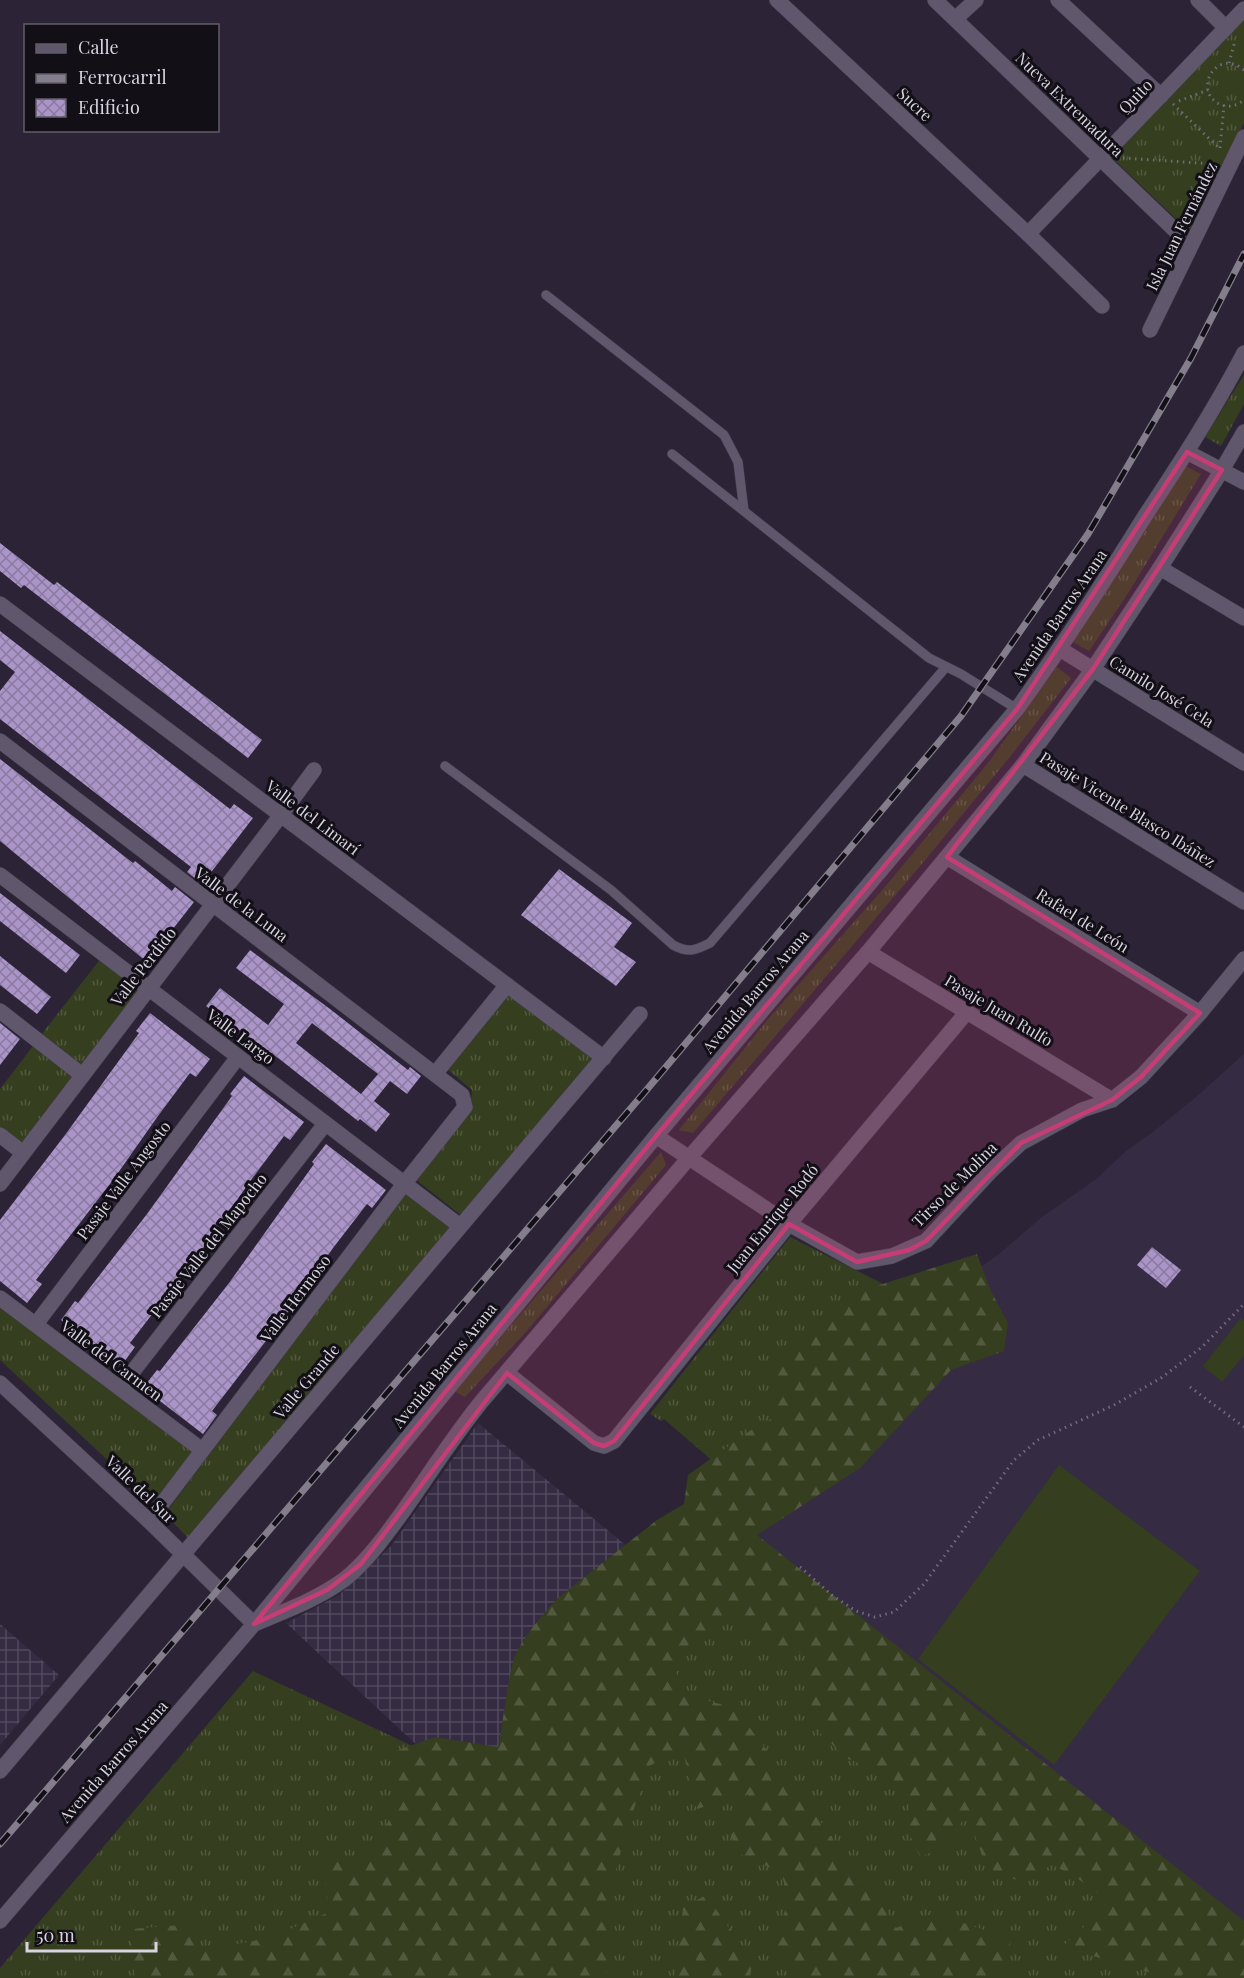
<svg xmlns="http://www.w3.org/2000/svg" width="1244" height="1978" font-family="'Playfair Display',serif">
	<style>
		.built { fill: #352b43 }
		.industrial { fill: url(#industrial-grid) }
		.grass { fill: url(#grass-tufts) }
		.forest { fill: url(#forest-firs) }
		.pitch { fill: #353e1e }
		.building { fill: url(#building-cross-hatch); fill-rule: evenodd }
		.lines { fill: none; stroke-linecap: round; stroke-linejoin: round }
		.service-casing { stroke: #47404f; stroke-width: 10 }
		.minor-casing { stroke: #47404f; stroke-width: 16 }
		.secondary-casing { stroke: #47404f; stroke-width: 16 }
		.path { stroke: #726b7b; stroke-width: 3; stroke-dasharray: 1.5 4.5; stroke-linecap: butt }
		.service { stroke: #60576c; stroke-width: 9 }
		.minor { stroke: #60576c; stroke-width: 15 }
		.secondary { stroke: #60576c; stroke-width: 15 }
		.rail-casing { stroke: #847d8c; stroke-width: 7 }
		.rail { stroke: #120f17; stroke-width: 4.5; stroke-dasharray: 14; stroke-linecap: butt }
		.marked { fill: #c63d75; fill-opacity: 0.2; stroke: #c63d75; stroke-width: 4.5; stroke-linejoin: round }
		.labels { text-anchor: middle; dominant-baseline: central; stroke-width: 6; stroke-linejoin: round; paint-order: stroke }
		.street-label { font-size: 16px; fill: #d8d3df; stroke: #120f17 }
	</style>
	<defs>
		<pattern id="industrial-grid" width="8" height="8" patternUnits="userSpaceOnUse" patternTransform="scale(1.5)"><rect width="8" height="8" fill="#352b43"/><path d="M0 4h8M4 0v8" fill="none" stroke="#52495e"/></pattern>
		<pattern id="grass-tufts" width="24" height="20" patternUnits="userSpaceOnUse" patternTransform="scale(1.5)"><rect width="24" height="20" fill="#353e1e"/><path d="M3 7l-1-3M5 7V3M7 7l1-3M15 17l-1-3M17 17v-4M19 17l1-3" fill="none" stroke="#52593e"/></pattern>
		<pattern id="forest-firs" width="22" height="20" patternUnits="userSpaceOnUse" patternTransform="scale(1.5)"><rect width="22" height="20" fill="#353e1e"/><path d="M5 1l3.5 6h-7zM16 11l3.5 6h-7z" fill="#52593e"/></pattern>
		<pattern id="building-cross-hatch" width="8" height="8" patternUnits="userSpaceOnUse" patternTransform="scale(1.5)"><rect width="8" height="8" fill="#aa94c8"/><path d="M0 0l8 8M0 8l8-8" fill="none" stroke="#8a7aa0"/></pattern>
	</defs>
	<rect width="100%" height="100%" fill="#2c2436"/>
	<path class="built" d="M1244,1054V1932L749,1540L964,1279L999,1254L1042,1217L1095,1180L1126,1151L1153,1132L1196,1097Z"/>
	<g class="industrial">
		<path d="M478,1423L646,1562L496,1819L286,1623L339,1595L391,1546Z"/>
		<path d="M0,1624L59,1675L0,1745Z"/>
	</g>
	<g class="grass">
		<path d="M1244,19V123L1191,233L1111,157Z"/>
		<path d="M1244,375V404L1221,446L1205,437Z"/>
		<path d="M1184,465L1201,474L1125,598L1089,651L1073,642L1126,561Z"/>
		<path d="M1057,667L1071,678L1009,758L926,859L693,1133L679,1130L769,1018L884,888L988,763Z"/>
		<path d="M102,957L141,987L81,1066L41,1035Z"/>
		<path d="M511,987L599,1055L462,1216L415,1179L470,1109L472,1090L446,1068Z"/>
		<path d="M33,1046L73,1076L22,1144L0,1127V1089Z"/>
		<path d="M661,1152L666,1165L526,1332L465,1397L454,1391Z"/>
		<path d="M408,1187L456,1223L189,1539L165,1514Z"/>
		<path d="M790,1237L923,1304L738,1483L664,1419L661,1421L650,1414Z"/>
		<path d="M0,1305L197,1454L157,1506L0,1360Z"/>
		<path d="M706,1573L1244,1978H430Z"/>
		<path d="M253,1671L491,1783L413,1978H0V1968Z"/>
	</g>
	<g class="forest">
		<path d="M977,1254L991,1291L1008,1323L1004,1351L951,1370L860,1468L757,1535L1244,1921V1978H1205L1182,1974L1181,1978H1169L1062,1947L1086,1925L1108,1901L1077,1878L1053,1865L1017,1880L996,1873L983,1858L967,1814L944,1847L920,1857L910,1835L909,1791L882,1772L848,1759L820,1733L809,1697L808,1654L775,1648L739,1613L691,1641L675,1667L682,1694L735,1708L789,1780L800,1792L838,1847L846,1872L877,1896L896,1928L934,1913L1011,1939L1005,1978H812L801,1975L803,1962L775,1960L773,1941L788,1904L782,1873L740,1854L728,1831L749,1794L697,1809L682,1747L648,1767L625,1836L609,1895L606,1978H135L131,1929L192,1924L203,1950L270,1938L329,1912L323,1865L370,1855L402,1796L393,1752L435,1737L498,1747C504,1719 506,1687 514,1659C521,1639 544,1613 558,1598L657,1520L684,1504L688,1475L748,1432L776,1416L775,1372L791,1343L867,1289Z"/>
		<path d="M706,1895L752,1961L750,1978H675L683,1908Z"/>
	</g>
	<g class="pitch">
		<path d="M1241,1318L1244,1321V1355L1222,1382L1203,1366Z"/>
		<path d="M1059,1465L1200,1571L1054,1765L918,1659Z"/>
	</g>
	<g class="building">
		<path d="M0,543L54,585L57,582L262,740L248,758L24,585L21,588L0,571Z"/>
		<path d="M0,631L230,809L234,804L253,818L202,884L187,872L191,867L0,719V691L15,672L0,660Z"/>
		<path d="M0,759L133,863L135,861L172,891L175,887L194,902L147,962L0,841Z"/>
		<path d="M559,869L632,923L614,947L636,962L616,986L521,915Z"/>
		<path d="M0,893L80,955L66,973L0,921Z"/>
		<path d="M250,950L330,1009L408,1070L410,1067L421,1076L407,1094L390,1081L374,1101L390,1114L376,1132L360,1119L358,1121L282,1061L206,1006L220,988L268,1025L284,1004L236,968ZM312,1023L378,1074L361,1094L296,1043Z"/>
		<path d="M0,956L51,997L37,1014L0,985Z"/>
		<path d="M150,1013L210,1059L196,1077L190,1073L158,1116L113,1180L36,1280L42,1284L27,1303L0,1281V1220L65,1135L139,1033L136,1031Z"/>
		<path d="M0,1023L20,1039L0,1065Z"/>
		<path d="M244,1076L304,1122L290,1140L284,1136L251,1180L207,1243L130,1343L135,1347L121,1366L61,1320L75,1301L78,1303L147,1214L232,1096L230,1094Z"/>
		<path d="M326,1144L386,1190L372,1208L367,1204L333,1248L289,1311L212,1411L217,1415L203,1434L143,1388L157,1370L160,1371L229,1283L314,1164L312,1162Z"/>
		<path d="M1152,1247L1181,1270L1166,1288L1137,1265Z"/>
	</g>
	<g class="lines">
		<g class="service-casing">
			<g id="service">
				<path d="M546,295L724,435L738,462L744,511"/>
				<path d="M672,454L929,658L961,674L1017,709"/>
				<path d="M445,766L611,890L673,945C688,953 694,951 710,943L946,667"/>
			</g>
		</g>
		<g class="minor-casing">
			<g id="minor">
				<path d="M777,0L1028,234L1102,306"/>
				<path d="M935,0L1179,234"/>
				<path d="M1058,0L1161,96"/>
				<path d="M1198,0L1226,28"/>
				<path d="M955,19L976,0"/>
				<path d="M1028,234L1244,9"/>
				<path d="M1150,330L1244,137"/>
				<path d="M1187,452L1244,482"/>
				<path d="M1160,568L1244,618"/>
				<path d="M0,604L604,1058"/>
				<path d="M1060,649L1244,763"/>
				<path d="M0,741L462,1095L465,1107L404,1184L149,1521"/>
				<path d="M1023,765L1244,902"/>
				<path d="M947,857L1200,1013"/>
				<path d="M0,875L460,1226"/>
				<path d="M868,952L1112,1100"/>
				<path d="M0,1011L82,1075"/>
				<path d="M435,1074L507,985"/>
				<path d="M0,1135L23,1153"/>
				<path d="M656,1136L789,1224L857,1262L892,1256L926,1241L991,1171L1021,1143L1082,1110L1112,1100L1141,1077L1200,1013L1244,959"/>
				<path d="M0,1184L281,815L314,770"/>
				<path d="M0,1298L202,1450"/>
				<path d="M36,1324L238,1057"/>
				<path d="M507,1373L594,1443L604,1446L614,1441L789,1224L967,1012"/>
				<path d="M0,1383L149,1521L254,1624C285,1611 318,1599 345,1579C366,1562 383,1539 399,1517C427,1478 452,1438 482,1401L688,1159L868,952L1023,765L1093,669L1160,568L1222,470L1244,432"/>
				<path d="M120,1388L325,1124"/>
				<path d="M0,1771L640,1014"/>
			</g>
		</g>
		<g class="secondary-casing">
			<path id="secondary" d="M0,1921L254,1624L656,1136L1017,709C1062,647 1104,582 1145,516C1180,463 1215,409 1244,353"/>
		</g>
		<g class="path">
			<path d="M1229,63L1235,41"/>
			<path d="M1244,70C1215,46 1191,94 1222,105C1230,108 1237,105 1244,100"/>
			<path d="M1179,101L1208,90"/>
			<path d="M1173,104L1220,149"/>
			<path d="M1220,148L1224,105"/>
			<path d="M1123,158L1215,164"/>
			<path d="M1190,1387L1244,1427"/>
			<path d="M800,1567L833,1596L856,1611L875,1617L894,1612L924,1584L1014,1460L1038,1440L1114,1405L1161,1378L1202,1347L1244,1304"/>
		</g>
		<use href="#service" class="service"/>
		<use href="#minor" class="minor"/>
		<use href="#secondary" class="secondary"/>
		<g class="rail-casing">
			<path id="rail" d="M0,1844L644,1093L961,716L1088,534L1191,358L1244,254"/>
		</g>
		<use href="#rail" class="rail"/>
	</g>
	<path class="marked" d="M1187,452L1222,470L1093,669L947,857L1200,1013L1141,1077L1112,1100L1021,1143L926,1241L909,1250L857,1262L789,1224L614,1441L604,1446L594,1443L507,1373L361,1564L327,1590L254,1624L656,1136L1017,709Z"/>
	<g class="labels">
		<g class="street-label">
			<text transform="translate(1135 96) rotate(-46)">Quito</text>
			<text transform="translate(915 104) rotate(43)">Sucre</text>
			<text transform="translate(1070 104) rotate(44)">Nueva Extremadura</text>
			<text transform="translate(1181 226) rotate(-64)">Isla Juan Fernández</text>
			<text transform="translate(1059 615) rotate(-56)">Avenida Barros Arana</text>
			<text transform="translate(1162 691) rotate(32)">Camilo José Cela</text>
			<text transform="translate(1128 809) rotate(32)">Pasaje Vicente Blasco Ibáñez</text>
			<text transform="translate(313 817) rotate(37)">Valle del Limarí</text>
			<text transform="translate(242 904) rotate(37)">Valle de la Luna</text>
			<text transform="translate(1083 920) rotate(32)">Rafael de León</text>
			<text transform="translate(143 966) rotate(-52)">Valle Perdido</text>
			<text transform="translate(755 991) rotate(-50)">Avenida Barros Arana</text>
			<text transform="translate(999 1010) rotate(31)">Pasaje Juan Rulfo</text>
			<text transform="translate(241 1036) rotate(37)">Valle Largo</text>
			<text transform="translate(123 1180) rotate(-53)">Pasaje Valle Angosto</text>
			<text transform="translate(954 1184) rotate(-45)">Tirso de Molina</text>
			<text transform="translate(772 1218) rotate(-51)">Juan Enrique Rodó</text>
			<text transform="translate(208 1245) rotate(-52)">Pasaje Valle del Mapocho</text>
			<text transform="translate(295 1298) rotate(-53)">Valle Hermoso</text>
			<text transform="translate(112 1360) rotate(37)">Valle del Carmen</text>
			<text transform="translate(444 1365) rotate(-51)">Avenida Barros Arana</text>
			<text transform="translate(306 1381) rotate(-50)">Valle Grande</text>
			<text transform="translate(141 1489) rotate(44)">Valle del Sur</text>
			<text transform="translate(113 1761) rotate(-49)">Avenida Barros Arana</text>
		</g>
	</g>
	<rect x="24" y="24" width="195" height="108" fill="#120f17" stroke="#615d67" stroke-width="1.5"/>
	<rect x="36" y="44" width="30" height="9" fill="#60576c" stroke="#615d67" stroke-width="1.5"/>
	<text x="78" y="54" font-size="18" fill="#d8d3df">Calle</text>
	<rect x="36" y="74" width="30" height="9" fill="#847d8c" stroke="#615d67" stroke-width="1.5"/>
	<text x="78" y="84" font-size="18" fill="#d8d3df">Ferrocarril</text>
	<rect x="36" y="99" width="30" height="18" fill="url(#building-cross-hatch)" stroke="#615d67" stroke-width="1.5"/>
	<text x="78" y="114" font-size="18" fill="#d8d3df">Edificio</text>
	<path d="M27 1942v9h129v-9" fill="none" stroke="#d8d3df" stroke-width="3"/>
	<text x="36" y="1942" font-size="18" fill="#d8d3df" stroke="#120f17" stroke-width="4.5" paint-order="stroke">50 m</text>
</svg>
